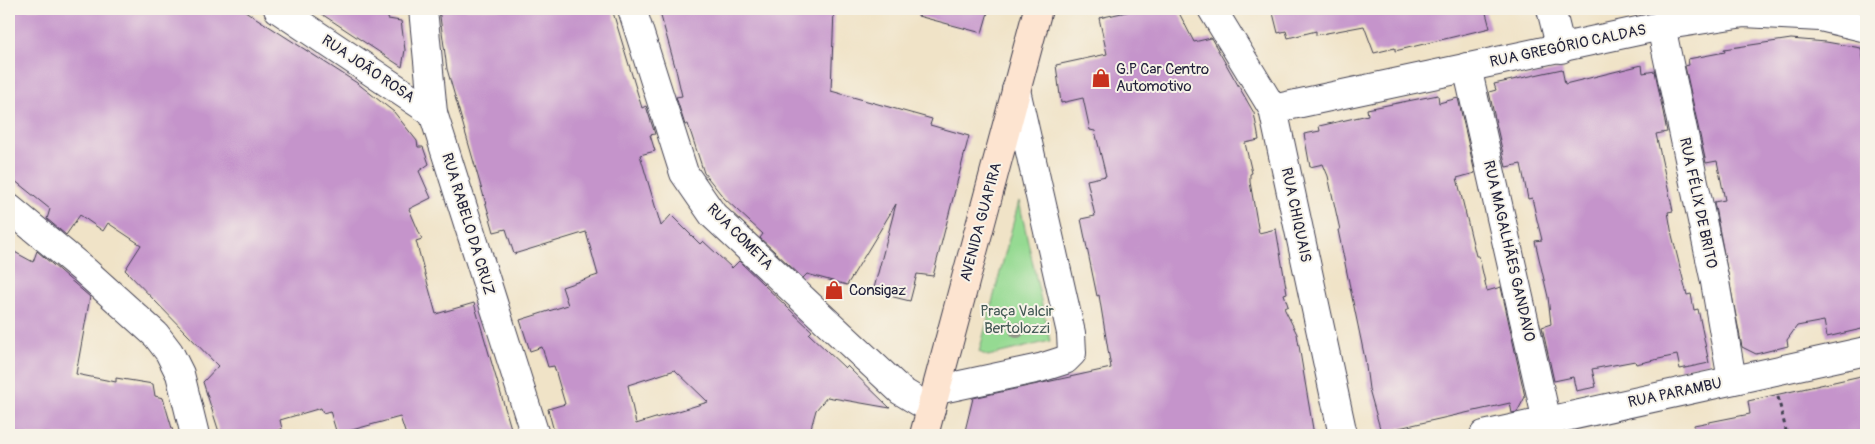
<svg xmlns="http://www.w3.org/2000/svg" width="1875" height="444" font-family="Pangolin,sans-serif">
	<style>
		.green { fill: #95da92; stroke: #5c7e66 }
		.building { fill: #c594cb; fill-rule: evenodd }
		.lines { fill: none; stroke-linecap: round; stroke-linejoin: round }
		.street-casing { stroke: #413f50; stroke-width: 30 }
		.secondary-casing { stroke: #413f50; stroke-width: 30 }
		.path { stroke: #413f50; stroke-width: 3; stroke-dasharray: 4 4; stroke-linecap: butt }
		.street { stroke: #fff; stroke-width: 28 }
		.secondary { stroke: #fde4d0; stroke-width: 28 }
		.tree { fill: #919788 }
		.labels { text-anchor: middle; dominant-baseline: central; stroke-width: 4; stroke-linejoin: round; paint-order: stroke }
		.street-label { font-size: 15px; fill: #22223b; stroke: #f7f3e8 }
		.poi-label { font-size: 15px; fill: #22223b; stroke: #f7f3e8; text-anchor: start }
		.park-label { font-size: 15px; fill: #445955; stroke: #f7f3e8 }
	</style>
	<rect width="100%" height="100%" fill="#f7f3e8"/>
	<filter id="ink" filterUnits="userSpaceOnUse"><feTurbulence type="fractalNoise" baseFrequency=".02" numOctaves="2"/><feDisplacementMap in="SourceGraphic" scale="10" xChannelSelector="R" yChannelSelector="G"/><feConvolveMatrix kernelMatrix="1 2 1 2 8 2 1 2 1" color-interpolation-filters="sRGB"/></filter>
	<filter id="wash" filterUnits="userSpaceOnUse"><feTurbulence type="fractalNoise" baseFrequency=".0096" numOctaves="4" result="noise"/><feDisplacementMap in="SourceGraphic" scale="20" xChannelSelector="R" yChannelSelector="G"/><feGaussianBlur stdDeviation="1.12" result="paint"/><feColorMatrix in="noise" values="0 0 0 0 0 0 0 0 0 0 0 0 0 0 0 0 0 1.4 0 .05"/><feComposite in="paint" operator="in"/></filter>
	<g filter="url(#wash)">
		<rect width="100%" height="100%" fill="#f0e3c7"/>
		<path class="green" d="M1019,201L1050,341L988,356L979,352Z"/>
		<g id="blocks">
			<g class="building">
				<path d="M9,9H242L357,83L394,112L417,141L418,147H423L429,164L419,171L431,198L409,209L422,239L416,241L436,314L474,303L513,435H406L400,417L337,434L330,411L323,413L321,408L280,420L282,429L278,430L280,435H220L203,382L218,366L125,270L141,245L108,223L103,231L80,215L66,235L47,219L50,209L9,176Z"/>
				<path d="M314,9H389L388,19L401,21L405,50L402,67Z"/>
				<path d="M439,9H612L642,108L646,106L655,134L650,135L655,151L640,155L661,226L671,215L700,244L703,241L732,268L739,261L812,331L809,334L845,368L847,366L890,408L827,397L816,410L809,435H555L548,409L565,404L554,366L548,367L542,347L530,351L520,320L568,305L562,287L598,275L586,232L514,254L506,229L494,232L447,69ZM675,370L708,402L636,424L628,385Z"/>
				<path d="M659,9H834L831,91L932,119L930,125L969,136L933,276L917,274L910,301L873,292L896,204L847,285L807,274L803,278L760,238L763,234L724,198L704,173L688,124L685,125L676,97L682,96L676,70Z"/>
				<path d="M919,9H989L982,33L918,16Z"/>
				<path d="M1140,9H1177L1194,42L1211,38L1254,113L1259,140L1245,143L1252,173L1250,174V182L1259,233L1276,229L1287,293L1284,294L1288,306L1284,308L1297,334L1314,435H964L973,398L1111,368L1099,295L1097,296L1081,219L1095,216L1087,180L1106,176L1095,131L1090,130L1083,98L1061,103L1056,65L1107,54L1099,18Z"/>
				<path d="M1272,9H1485L1490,28L1395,51V48L1374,53L1364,26L1316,35V31L1288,38L1286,31L1278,33Z"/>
				<path d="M1791,39L1826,42L1861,48L1866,74V328L1827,337L1824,321L1797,326L1787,340L1788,346L1756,354L1742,347L1714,202L1725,200L1717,161L1706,163L1685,66L1689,65L1688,59L1725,52L1724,49Z"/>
				<path d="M1642,65L1643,73L1655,71L1667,132L1656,134L1673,211L1668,212L1672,235L1687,295L1691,294L1694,310L1698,309L1709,363L1680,369L1677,355L1636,364L1635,361L1592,369L1596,387L1576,391L1573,377L1554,381L1542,327L1551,324L1548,297L1535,241L1542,240L1537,220L1532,198L1528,199L1521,164L1506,167L1489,92L1496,90L1494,84L1562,69L1565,84Z"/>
				<path d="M1438,95L1439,103L1458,98L1475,173L1457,178L1476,256H1479L1487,291L1501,287L1525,397L1517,412L1512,413L1510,403L1381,432L1369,389L1365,359L1338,230H1340L1328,176L1323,164L1310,167L1304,134L1320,131L1319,126L1368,115L1367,109Z"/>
				<path d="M9,249L33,262L37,251L90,297L76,374L116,382V378L153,384L155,396L163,398L174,435H9Z"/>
				<path d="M1861,376L1866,399V435H1695L1694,425L1750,414L1748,401Z"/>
			</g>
		</g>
	</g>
	<g filter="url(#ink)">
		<use href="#blocks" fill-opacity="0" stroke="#413f50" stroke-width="1"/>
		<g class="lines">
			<g class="street-casing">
				<g id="street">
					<path d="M278,9L433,113"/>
					<path d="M423,9L433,113L535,435"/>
					<path d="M632,9L684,173L713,215L901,391L931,409"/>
					<path d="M1212,9L1273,109L1343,435"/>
					<path d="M1551,9L1561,49"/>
					<path d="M1661,26L1715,282L1732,380"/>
					<path d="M1467,67L1550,435"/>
					<path d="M1273,109L1661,26L1744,13L1820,17L1866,28"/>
					<path d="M9,208L84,270L156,335L169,352L180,374L195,435"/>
					<path d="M937,390L1040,368L1065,360L1072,353L1071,333L1016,90"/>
					<path d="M1484,435L1866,351"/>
				</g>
			</g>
			<g class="secondary-casing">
				<path id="secondary" d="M924,435L1038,9"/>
			</g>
			<path class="path" d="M1778,397L1787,435"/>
			<use href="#street" class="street"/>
			<use href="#secondary" class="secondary"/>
		</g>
		<circle class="tree" cx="1017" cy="330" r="8"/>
	</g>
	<defs>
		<g id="shop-bare" transform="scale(1.5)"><path d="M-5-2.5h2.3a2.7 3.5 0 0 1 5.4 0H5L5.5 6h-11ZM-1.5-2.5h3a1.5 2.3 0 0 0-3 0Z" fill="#c8321e" stroke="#f7f3e8" stroke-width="2.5" paint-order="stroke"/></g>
	</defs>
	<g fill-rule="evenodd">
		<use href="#shop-bare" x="1101" y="78"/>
		<use href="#shop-bare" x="834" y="290"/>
	</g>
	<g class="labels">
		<g class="street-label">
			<text transform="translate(1568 46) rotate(-12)">RUA GREGÓRIO CALDAS</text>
			<text transform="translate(368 69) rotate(34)">RUA JOÃO ROSA</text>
			<text transform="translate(1698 203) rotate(78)">RUA FÉLIX DE BRITO</text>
			<text transform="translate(1296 215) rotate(78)">RUA CHIQUAIS</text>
			<text transform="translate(981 222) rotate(-75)">AVENIDA GUAPIRA</text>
			<text transform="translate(468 224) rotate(73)">RUA RABELO DA CRUZ</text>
			<text transform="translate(740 237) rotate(45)">RUA COMETA</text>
			<text transform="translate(1509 251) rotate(77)">RUA MAGALHÃES GANDAVO</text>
			<text transform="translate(1675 393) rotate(-12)">RUA PARAMBU</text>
		</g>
		<g class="poi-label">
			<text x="1116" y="69">G.P Car Centro<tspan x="1116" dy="17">Automotivo</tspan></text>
			<text x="849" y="290">Consigaz</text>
		</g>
		<g class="park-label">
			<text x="1017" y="311">Praça Valcir<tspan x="1017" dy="17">Bertolozzi</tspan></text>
		</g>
	</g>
	<rect width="1875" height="444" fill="none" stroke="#f7f3e8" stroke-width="30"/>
</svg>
